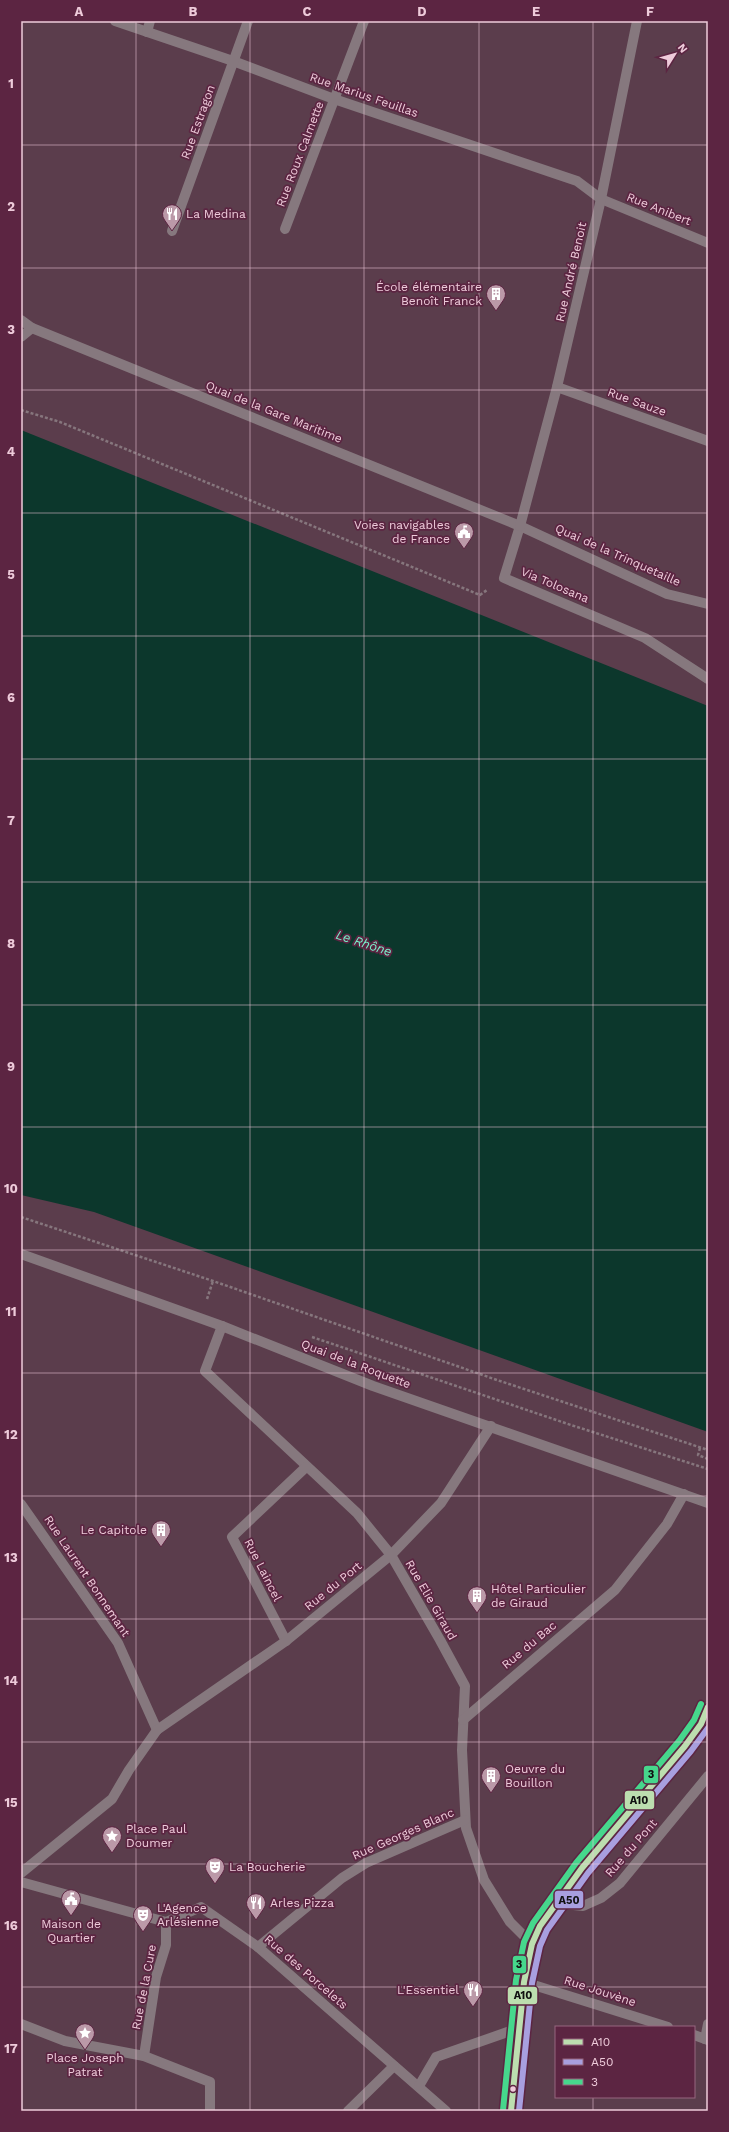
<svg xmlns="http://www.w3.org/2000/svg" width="729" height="2132" font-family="'Work Sans',sans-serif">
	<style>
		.water { fill: #0c372c }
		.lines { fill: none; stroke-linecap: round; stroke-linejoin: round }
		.path { stroke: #86767d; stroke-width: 2.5; stroke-dasharray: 3 2; stroke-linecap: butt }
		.lane { stroke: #86787e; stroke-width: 10 }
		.street { stroke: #86787e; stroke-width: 10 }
		.secondary { stroke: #8b7982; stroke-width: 10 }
		.bus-1-casing { stroke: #5c2542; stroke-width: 9 }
		.bus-2-casing { stroke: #5c2542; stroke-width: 9 }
		.bus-3-casing { stroke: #5c2542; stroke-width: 9 }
		.bus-1 { stroke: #bcdeaf; stroke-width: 6 }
		.bus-2 { stroke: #a89fdf; stroke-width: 6 }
		.bus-3 { stroke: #46d78c; stroke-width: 6 }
		.grid { fill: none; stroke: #eecbda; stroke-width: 1; stroke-opacity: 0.55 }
		.bus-dot { fill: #eecbda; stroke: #5c2542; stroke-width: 1.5 }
		.labels { text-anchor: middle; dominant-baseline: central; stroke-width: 3.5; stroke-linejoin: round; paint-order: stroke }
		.street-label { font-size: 12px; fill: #eecbda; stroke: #5c2542 }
		.poi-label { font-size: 12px; fill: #eecbda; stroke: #5c2542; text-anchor: start }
		.water-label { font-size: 13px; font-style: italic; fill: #77f1ca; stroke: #5c2542 }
		.line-badge { stroke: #5c2542; stroke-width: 1.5 }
		.pale-badge-label { font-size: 11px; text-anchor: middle; font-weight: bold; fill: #111 }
		.neatline { fill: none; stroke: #eecbda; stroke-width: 1.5 }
		.grid-label { font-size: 13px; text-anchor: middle; font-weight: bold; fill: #eecbda }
	</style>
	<rect width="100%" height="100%" fill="#5b3d4c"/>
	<path class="water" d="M21,430L708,706V1432L94,1212L21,1195Z"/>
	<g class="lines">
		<g class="path">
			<path d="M21,410L60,422L480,595L487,590"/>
			<path d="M21,1217L213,1281L497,1380L708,1450"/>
			<path d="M207,1299L213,1281"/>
			<path d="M312,1337L571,1425L708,1469"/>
			<path d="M700,1448L698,1455L708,1459"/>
		</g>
		<path class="lane" d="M520,526L504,578L645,638L708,679"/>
		<g class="street">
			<path d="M115,21L233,61L334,99L577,181L601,199L708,243"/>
			<path d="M147,32L150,21"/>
			<path d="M285,229L364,21"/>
			<path d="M172,231L248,21"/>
			<path d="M21,320L32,328L520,526L667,594L708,604"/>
			<path d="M21,337L32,328"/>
			<path d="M557,387L708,441"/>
			<path d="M520,526L557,387L601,199L637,21"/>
			<path d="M21,1254L222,1326L373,1386L708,1503"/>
			<path d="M222,1326L205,1371L357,1513L391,1555L440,1640L465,1686L462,1750L466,1828L484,1880L510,1922L532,1944"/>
			<path d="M21,1504L118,1643L157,1730"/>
			<path d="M286,1641L232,1537L306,1467"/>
			<path d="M463,1720L615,1590L667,1524L684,1494"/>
			<path d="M21,1873L112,1799L129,1770L157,1730L286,1641L391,1555L441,1503L491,1426"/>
			<path d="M21,1882L166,1922"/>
			<path d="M555,1903L583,1906L601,1898L620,1883L708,1776"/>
			<path d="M166,1922L201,1907L258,1947L446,2111"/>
			<path d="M258,1947L342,1878L366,1863L465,1820"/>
			<path d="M524,1982L668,2027"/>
			<path d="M21,2024L65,2041L144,2056L210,2082V2111"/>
			<path d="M694,2035L708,2040"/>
			<path d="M705,2039L708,2024"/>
			<path d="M144,2056L156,1977L166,1945V1922"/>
			<path d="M419,2086L436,2057L519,2028"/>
			<path d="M348,2111L394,2066"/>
		</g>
		<path class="secondary" d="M511,2111L524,1982L532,1944L540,1926L582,1868L685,1746L701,1724L708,1707"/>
		<g class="bus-1-casing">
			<path id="bus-1" d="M511,2111L524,1982L532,1944L540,1926L582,1868L685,1746L701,1724L708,1707"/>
		</g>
		<g class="bus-2-casing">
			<path id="bus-2" d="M519,2111L532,1983L540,1946L547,1930L588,1873L691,1751L708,1728"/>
		</g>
		<g class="bus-3-casing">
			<path id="bus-3" d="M503,2110L516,1980L524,1942L533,1923L576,1863L679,1741L694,1720L701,1704"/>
		</g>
		<use href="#bus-1" class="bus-1"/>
		<use href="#bus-2" class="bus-2"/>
		<use href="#bus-3" class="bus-3"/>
	</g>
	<path class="grid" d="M136,21V2111M250,21V2111M364,21V2111M479,21V2111M593,21V2027M21,145H708M21,268H708M21,390H708M21,513H708M21,636H708M21,759H708M21,882H708M21,1005H708M21,1127H708M21,1250H708M21,1373H708M21,1496H708M21,1619H708M21,1742H708M21,1864H708M21,1987H708M593,2097V2111"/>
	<defs>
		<g id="restaurant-pin" transform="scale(1)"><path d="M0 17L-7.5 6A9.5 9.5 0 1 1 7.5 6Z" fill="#bb99a8" stroke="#5c2542"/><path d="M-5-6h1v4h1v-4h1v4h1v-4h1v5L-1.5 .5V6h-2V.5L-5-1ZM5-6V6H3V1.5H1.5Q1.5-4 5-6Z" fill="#fff"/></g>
		<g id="building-pin" transform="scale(1)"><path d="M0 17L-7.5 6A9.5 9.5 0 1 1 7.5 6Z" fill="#bb99a8" stroke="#5c2542"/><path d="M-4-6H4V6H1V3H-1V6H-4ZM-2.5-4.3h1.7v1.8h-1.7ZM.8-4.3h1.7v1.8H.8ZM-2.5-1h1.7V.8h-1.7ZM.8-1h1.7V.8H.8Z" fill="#fff"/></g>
		<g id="civic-pin" transform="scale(1)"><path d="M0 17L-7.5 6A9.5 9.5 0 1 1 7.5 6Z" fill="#bb99a8" stroke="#5c2542"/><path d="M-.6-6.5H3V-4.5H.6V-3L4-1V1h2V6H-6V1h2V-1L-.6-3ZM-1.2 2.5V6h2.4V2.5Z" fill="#fff"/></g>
		<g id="sight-pin" transform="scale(1)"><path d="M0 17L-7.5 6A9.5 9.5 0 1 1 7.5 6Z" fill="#bb99a8" stroke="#5c2542"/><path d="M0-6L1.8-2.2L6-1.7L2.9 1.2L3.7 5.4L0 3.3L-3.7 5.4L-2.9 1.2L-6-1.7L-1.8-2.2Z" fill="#fff"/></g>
		<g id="theatre-pin" transform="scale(1)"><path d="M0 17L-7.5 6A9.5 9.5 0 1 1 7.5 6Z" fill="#bb99a8" stroke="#5c2542"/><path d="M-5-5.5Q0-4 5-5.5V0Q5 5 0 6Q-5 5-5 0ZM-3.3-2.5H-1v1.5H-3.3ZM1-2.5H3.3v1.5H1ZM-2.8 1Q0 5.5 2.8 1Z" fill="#fff"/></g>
	</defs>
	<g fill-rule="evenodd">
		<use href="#restaurant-pin" x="172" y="214"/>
		<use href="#building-pin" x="496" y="294"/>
		<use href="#civic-pin" x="464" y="532"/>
		<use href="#building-pin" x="161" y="1530"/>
		<use href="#building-pin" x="477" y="1596"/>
		<use href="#building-pin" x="491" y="1776"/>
		<use href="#sight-pin" x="112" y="1836"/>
		<use href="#theatre-pin" x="215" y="1867"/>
		<use href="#civic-pin" x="71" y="1899"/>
		<use href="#restaurant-pin" x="256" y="1903"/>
		<use href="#theatre-pin" x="143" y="1915"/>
		<use href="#restaurant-pin" x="473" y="1990"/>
		<use href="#sight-pin" x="85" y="2033"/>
	</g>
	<circle class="bus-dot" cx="513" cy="2089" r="3.5"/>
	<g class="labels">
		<g class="street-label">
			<text transform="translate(364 95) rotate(19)">Rue Marius Feuillas</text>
			<text transform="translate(198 122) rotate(-70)">Rue Estragon</text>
			<text transform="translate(300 154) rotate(-69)">Rue Roux Calmette</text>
			<text transform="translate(659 209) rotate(22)">Rue Anibert</text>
			<text transform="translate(571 272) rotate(-77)">Rue André Benoit</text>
			<text transform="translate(637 402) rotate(20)">Rue Sauze</text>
			<text transform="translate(274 412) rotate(22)">Quai de la Gare Maritime</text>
			<text transform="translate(618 555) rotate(24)">Quai de la Trinquetaille</text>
			<text transform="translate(555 585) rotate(23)">Via Tolosana</text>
			<text transform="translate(356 1364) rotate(21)">Quai de la Roquette</text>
			<text transform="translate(263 1570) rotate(63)">Rue Laincel</text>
			<text transform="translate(87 1576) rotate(56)">Rue Laurent Bonnemant</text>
			<text transform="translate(333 1586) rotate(-39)">Rue du Port</text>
			<text transform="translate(431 1600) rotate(60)">Rue Elie Giraud</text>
			<text transform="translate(529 1645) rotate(-40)">Rue du Bac</text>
			<text transform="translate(403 1834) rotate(-24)">Rue Georges Blanc</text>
			<text transform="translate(631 1848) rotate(-49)">Rue du Pont</text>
			<text transform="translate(306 1972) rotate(41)">Rue des Porcelets</text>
			<text transform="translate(144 1987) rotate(-79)">Rue de la Cure</text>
			<text transform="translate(600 1991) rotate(18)">Rue Jouvène</text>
		</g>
		<g class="poi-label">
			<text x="186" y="214">La Medina</text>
			<text x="482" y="287" text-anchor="end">École élémentaire<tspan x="482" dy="14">Benoît Franck</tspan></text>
			<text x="450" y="525" text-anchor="end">Voies navigables<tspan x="450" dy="14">de France</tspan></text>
			<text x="147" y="1530" text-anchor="end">Le Capitole</text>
			<text x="491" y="1589">Hôtel Particulier<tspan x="491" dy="14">de Giraud</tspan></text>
			<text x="505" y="1769">Oeuvre du<tspan x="505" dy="14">Bouillon</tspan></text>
			<text x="126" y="1829">Place Paul<tspan x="126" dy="14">Doumer</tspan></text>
			<text x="229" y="1867">La Boucherie</text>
			<text x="270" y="1903">Arles Pizza</text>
			<text x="157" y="1908">L'Agence<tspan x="157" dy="14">Arlésienne</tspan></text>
			<text x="71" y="1924" text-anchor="middle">Maison de<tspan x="71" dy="14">Quartier</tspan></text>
			<text x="459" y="1990" text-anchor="end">L'Essentiel</text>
			<text x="85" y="2058" text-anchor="middle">Place Joseph<tspan x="85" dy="14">Patrat</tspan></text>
		</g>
		<g class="water-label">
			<text transform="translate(364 943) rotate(18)">Le Rhône</text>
		</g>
	</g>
	<g class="line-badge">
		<rect x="643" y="1765" width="16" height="19" rx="4" fill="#46d78c"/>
		<rect x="624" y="1790" width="31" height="20" rx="4" fill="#bcdeaf"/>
		<rect x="554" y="1890" width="30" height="19" rx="4" fill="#a89fdf"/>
		<rect x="512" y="1955" width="15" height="19" rx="4" fill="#46d78c"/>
		<rect x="507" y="1986" width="31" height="19" rx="4" fill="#bcdeaf"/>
	</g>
	<g class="pale-badge-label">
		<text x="651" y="1778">3</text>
		<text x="639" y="1804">A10</text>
		<text x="569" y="1904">A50</text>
		<text x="519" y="1968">3</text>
		<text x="523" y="1999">A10</text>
	</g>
	<rect width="729" height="2132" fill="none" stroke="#5c2542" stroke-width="44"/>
	<rect x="555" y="2026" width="140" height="72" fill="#5c2542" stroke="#96677f"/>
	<rect x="563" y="2039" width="20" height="6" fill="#bcdeaf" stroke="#96677f"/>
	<text x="591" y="2046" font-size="12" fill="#eecbda">A10</text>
	<rect x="563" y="2059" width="20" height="6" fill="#a89fdf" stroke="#96677f"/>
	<text x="591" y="2066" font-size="12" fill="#eecbda">A50</text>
	<rect x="563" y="2079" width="20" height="6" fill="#46d78c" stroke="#96677f"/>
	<text x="591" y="2086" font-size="12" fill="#eecbda">3</text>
	<g transform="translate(675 54) rotate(53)" stroke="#5c2542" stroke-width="3" paint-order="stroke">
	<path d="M0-3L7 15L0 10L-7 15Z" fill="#eecbda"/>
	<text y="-6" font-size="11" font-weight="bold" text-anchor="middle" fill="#eecbda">N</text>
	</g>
	<rect x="22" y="22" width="685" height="2088" class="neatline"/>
	<g class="grid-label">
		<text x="79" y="16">A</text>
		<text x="193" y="16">B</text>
		<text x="307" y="16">C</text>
		<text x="422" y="16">D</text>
		<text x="536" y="16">E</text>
		<text x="650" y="16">F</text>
		<text x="11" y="88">1</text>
		<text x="11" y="211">2</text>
		<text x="11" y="334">3</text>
		<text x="11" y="456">4</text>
		<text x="11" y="579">5</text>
		<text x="11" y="702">6</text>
		<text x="11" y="825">7</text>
		<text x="11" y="948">8</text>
		<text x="11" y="1071">9</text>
		<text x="11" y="1193">10</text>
		<text x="11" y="1316">11</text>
		<text x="11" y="1439">12</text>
		<text x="11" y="1562">13</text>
		<text x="11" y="1685">14</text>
		<text x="11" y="1807">15</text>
		<text x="11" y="1930">16</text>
		<text x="11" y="2053">17</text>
	</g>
</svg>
